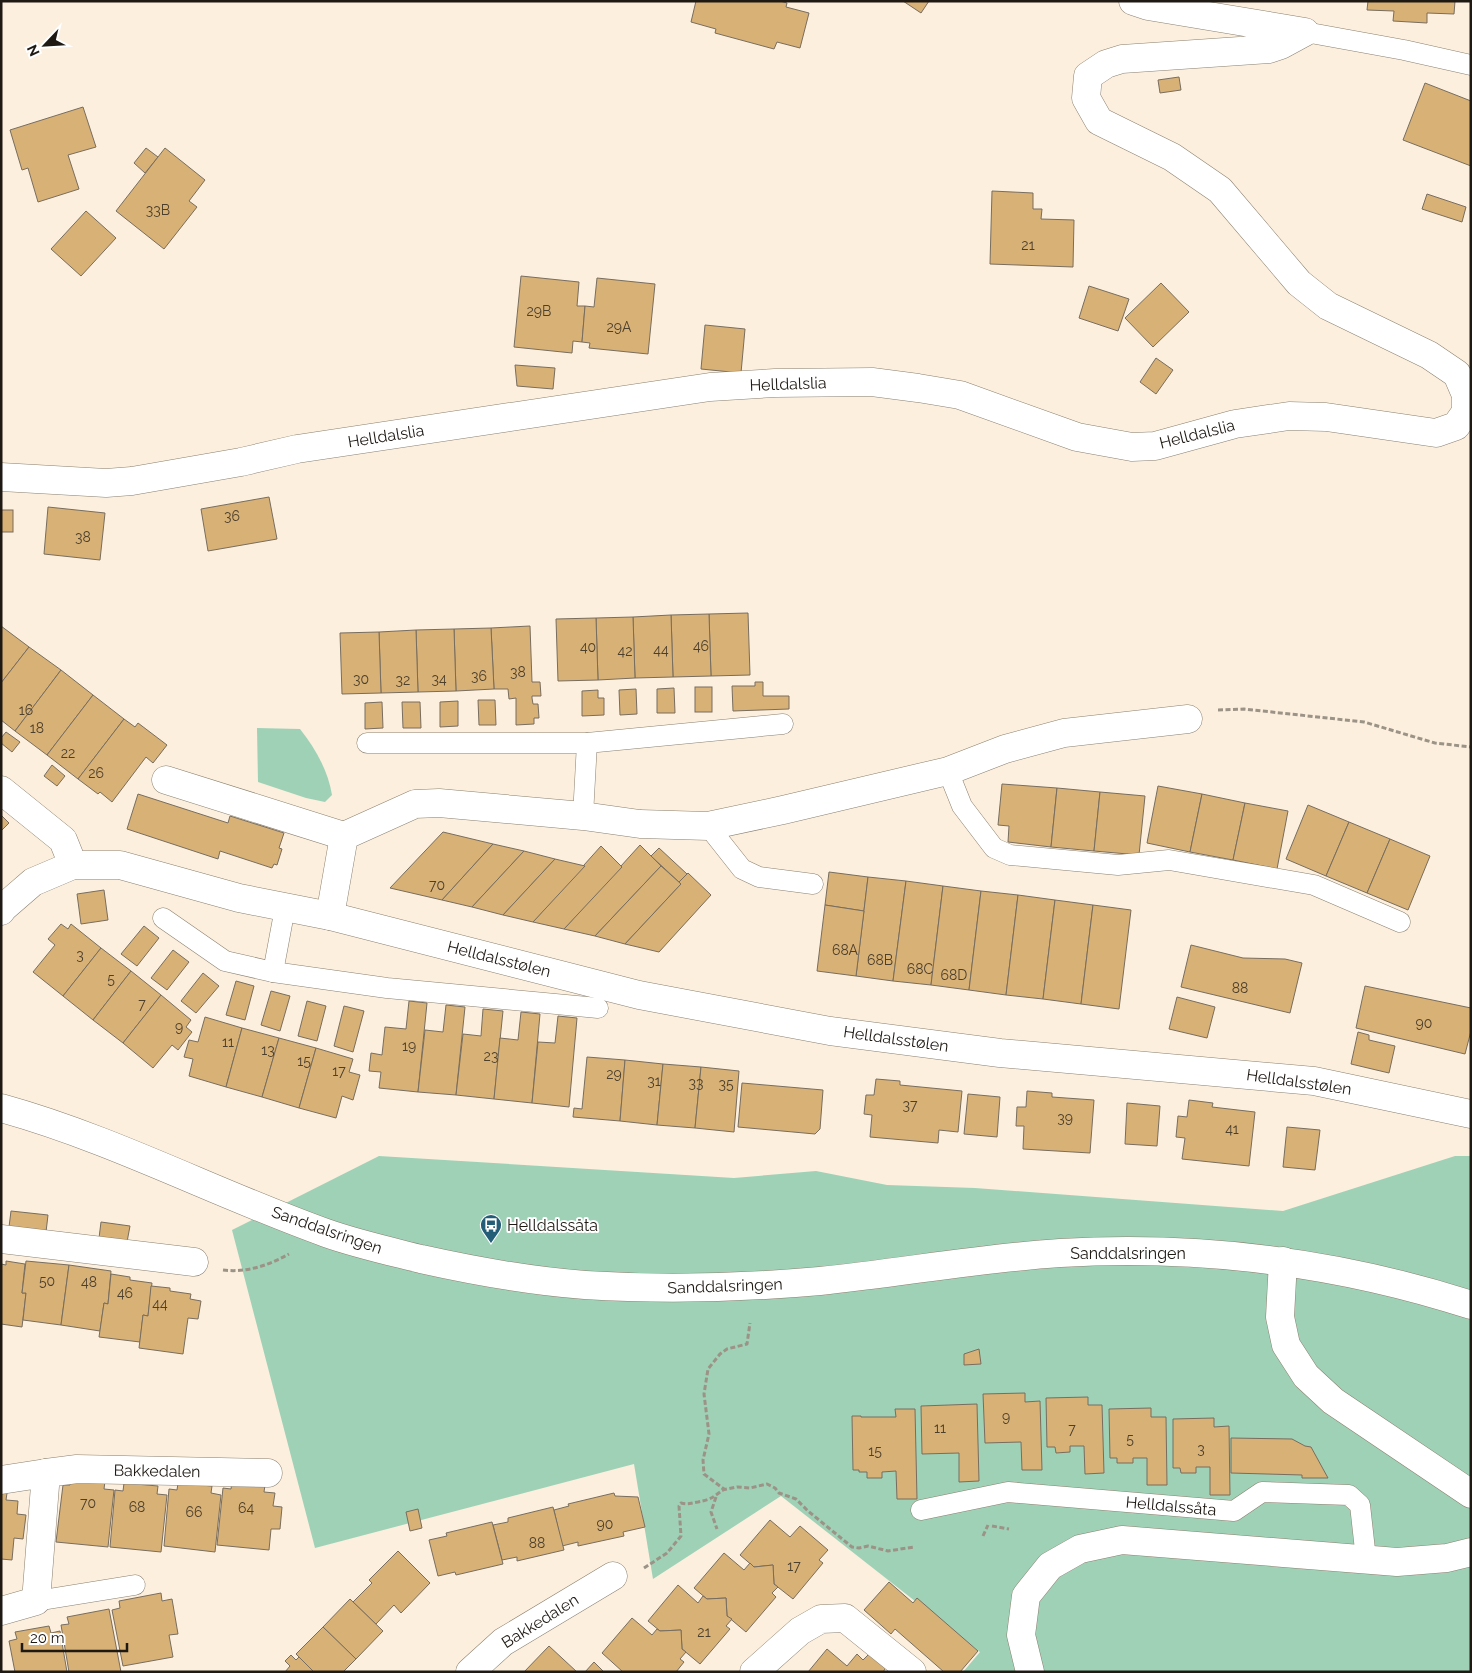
<svg xmlns="http://www.w3.org/2000/svg" width="1472" height="1673" font-family="Raleway,sans-serif">
	<style>
		.green { fill: #9fd1b7 }
		.building { fill: #d8b176; stroke: #786d5e }
		.lines { fill: none; stroke-linecap: round; stroke-linejoin: round }
		.lane-casing { stroke: #8b8070; stroke-width: 21 }
		.street-casing { stroke: #8b8070; stroke-width: 29 }
		.secondary-casing { stroke: #8b8070; stroke-width: 29 }
		.path { stroke: #9c9387; stroke-width: 3; stroke-dasharray: 5 2.5; stroke-linecap: butt }
		.lane { stroke: #fff; stroke-width: 20 }
		.street { stroke: #fff; stroke-width: 28 }
		.secondary { stroke: #fff; stroke-width: 28 }
		.labels { text-anchor: middle; dominant-baseline: central; stroke-width: 4; stroke-linejoin: round; paint-order: stroke }
		.number-label { font-size: 14px; fill: #4c3f2c }
		.street-label { font-size: 16px; fill: #1e1913; stroke: #fff }
		.poi-label { font-size: 16px; fill: #1e1913; stroke: #fff; text-anchor: start }
	</style>
	<rect width="100%" height="100%" fill="#fcefde"/>
	<g class="green">
		<path d="M257,728L300,729C315,748 328,770 332,795L325,802L306,798L258,782Z"/>
		<path d="M379,1156L734,1178L816,1171L887,1185L975,1188L1283,1211L1455,1156H1471V1672H963L980,1652L781,1496L653,1579L634,1464L315,1548L232,1230Z"/>
	</g>
	<g class="building">
		<path d="M696,1H780L787,3L786,7L809,13L800,48L777,42L774,49L715,33L716,29L691,22Z"/>
		<path d="M903,1H929L921,13Z"/>
		<path d="M1368,1H1455L1454,14L1427,13V23L1393,21L1394,11L1367,10Z"/>
		<path d="M1179,77L1181,90L1160,93L1158,80Z"/>
		<path d="M1425,83L1471,101V166L1403,140Z"/>
		<path d="M83,107L96,147L68,155L79,189L38,202L28,168L22,170L10,130Z"/>
		<path d="M146,148L158,157L145,173L134,163Z"/>
		<path d="M165,148L205,180L189,201L197,207L164,249L116,211Z"/>
		<path d="M992,191L1033,193V209H1042L1041,219L1074,220L1073,267L990,264Z"/>
		<path d="M1427,194L1466,207L1462,222L1422,209Z"/>
		<path d="M86,211L116,238L81,276L51,249Z"/>
		<path d="M521,276L579,282L577,306H585L582,342L573,341L572,353L514,347Z"/>
		<path d="M597,278L655,284L648,354L589,348L590,343L582,342L585,306L594,307Z"/>
		<path d="M1161,283L1189,312L1153,347L1125,318Z"/>
		<path d="M1089,286L1129,299L1118,331L1079,318Z"/>
		<path d="M705,325L745,329L741,373L701,369Z"/>
		<path d="M1156,358L1173,370L1156,394L1140,382Z"/>
		<path d="M515,365L555,368L553,389L517,386Z"/>
		<path d="M269,497L277,539L208,551L201,509Z"/>
		<path d="M48,507L105,513L100,560L44,554Z"/>
		<rect x="1" y="510" width="12" height="22"/>
		<path d="M748,613L750,675L711,676L709,614Z"/>
		<path d="M709,614L711,676L673,677L671,615Z"/>
		<path d="M671,615L673,677L635,678L633,617Z"/>
		<path d="M633,617L635,678L598,680L596,618Z"/>
		<path d="M596,618L598,680L558,681L556,619Z"/>
		<path d="M1,626L29,647L1,683Z"/>
		<path d="M530,626L532,682H540L541,696H532V698L533,704H538L539,718H534V724L516,725V698L509,699L508,689H494L491,628Z"/>
		<path d="M491,628L494,689L456,691L454,629Z"/>
		<path d="M454,629L456,691L418,692L416,630Z"/>
		<path d="M416,630L418,692L381,693L379,632Z"/>
		<path d="M379,632L381,693L342,694L340,633Z"/>
		<path d="M29,647L61,670L15,731L1,720V683Z"/>
		<path d="M61,670L93,695L47,755L15,731Z"/>
		<path d="M755,682H763V696H789V709L733,711L732,686H755Z"/>
		<rect x="695" y="687" width="17" height="25"/>
		<path d="M674,688L675,713H657V689Z"/>
		<path d="M636,689L637,714L620,715L619,690Z"/>
		<path d="M598,690V698H604V715L582,716V691Z"/>
		<path d="M93,695L124,719L78,779L47,755Z"/>
		<path d="M478,700H495L496,725H479Z"/>
		<path d="M458,701V726L440,727V702Z"/>
		<path d="M382,702L383,728L365,729V703Z"/>
		<path d="M402,702H420L421,728H403Z"/>
		<path d="M124,719L135,727L138,723L167,745L153,763L146,757L112,802L100,792L98,794L78,779Z"/>
		<path d="M6,732L20,742L12,752L1,743V738Z"/>
		<path d="M52,765L65,776L57,786L44,776Z"/>
		<path d="M1002,784L1057,788L1051,847L1008,842L1009,826L998,825Z"/>
		<path d="M1158,786L1202,794L1190,852L1147,843Z"/>
		<path d="M1057,788L1100,792L1094,851L1051,847Z"/>
		<path d="M1100,792L1145,796L1139,855L1094,851Z"/>
		<path d="M138,794L228,823L230,816L284,833L279,848L282,849L277,865L274,864L272,868L220,851L218,859L127,829Z"/>
		<path d="M1202,794L1245,803L1233,860L1190,852Z"/>
		<path d="M1245,803L1288,811L1277,869L1233,860Z"/>
		<path d="M1308,805L1349,822L1326,876L1286,859Z"/>
		<path d="M1,815L9,823L1,831Z"/>
		<path d="M1349,822L1390,839L1367,893L1326,876Z"/>
		<path d="M443,832L493,844L442,900L390,888Z"/>
		<path d="M1390,839L1430,856L1408,910L1367,893Z"/>
		<path d="M493,844L524,851L472,907L442,900Z"/>
		<path d="M640,845L661,866L595,936L564,929Z"/>
		<path d="M601,846L622,867L564,929L533,922Z"/>
		<path d="M659,848L687,874L679,882L651,856Z"/>
		<path d="M524,851L555,859L503,915L472,907Z"/>
		<path d="M555,859L585,866L533,922L503,915Z"/>
		<path d="M661,866L681,884L625,944L595,936Z"/>
		<path d="M829,872L868,877L864,911L825,905Z"/>
		<path d="M688,873L711,895L659,952L625,944L681,884L679,882Z"/>
		<path d="M868,877L906,881L893,981L856,976Z"/>
		<path d="M906,881L943,886L931,985L893,981Z"/>
		<path d="M943,886L981,891L969,990L931,985Z"/>
		<path d="M104,890L108,920L81,924L77,894Z"/>
		<path d="M981,891L1018,895L1006,995L969,990Z"/>
		<path d="M1018,895L1055,900L1043,999L1006,995Z"/>
		<path d="M1055,900L1093,905L1081,1004L1043,999Z"/>
		<path d="M825,905L864,911L856,976L817,971Z"/>
		<path d="M1093,905L1131,910L1119,1009L1081,1004Z"/>
		<path d="M61,924L68,929L71,924L101,948L63,996L33,972L55,945L48,939Z"/>
		<path d="M144,926L159,938L137,966L121,954Z"/>
		<path d="M1191,945L1243,958L1285,959L1302,963L1290,1013L1181,987Z"/>
		<path d="M101,948L131,971L93,1020L63,996Z"/>
		<path d="M173,950L189,962L167,990L151,978Z"/>
		<path d="M131,971L161,995L123,1043L93,1020Z"/>
		<path d="M203,973L219,986L196,1013L181,1001Z"/>
		<path d="M236,981L254,986L245,1020L226,1015Z"/>
		<path d="M1365,986L1471,1008V1031L1465,1054L1356,1028Z"/>
		<path d="M271,991L290,996L280,1031L261,1025Z"/>
		<path d="M161,995L191,1020L186,1027L192,1032L178,1050L172,1045L153,1068L123,1043Z"/>
		<path d="M1177,997L1215,1007L1207,1038L1169,1029Z"/>
		<path d="M307,1001L326,1006L317,1041L298,1036Z"/>
		<path d="M409,1001L427,1003L418,1092L379,1088L381,1072L369,1071L371,1053L382,1055L385,1027L406,1029Z"/>
		<path d="M446,1005L465,1007L456,1095L418,1092L425,1030L443,1032Z"/>
		<path d="M344,1006L364,1011L353,1052L334,1046Z"/>
		<path d="M483,1009L503,1011L494,1099L456,1095L463,1034L481,1036Z"/>
		<path d="M521,1012L540,1014L532,1103L494,1099L500,1038L518,1040Z"/>
		<path d="M558,1016L577,1018L569,1107L532,1103L538,1042L555,1043Z"/>
		<path d="M205,1017L242,1028L226,1087L189,1076L193,1059L184,1057L189,1040L198,1042Z"/>
		<path d="M242,1028L279,1038L262,1097L226,1087Z"/>
		<path d="M1358,1032L1369,1035V1040L1395,1046L1389,1073L1351,1064Z"/>
		<path d="M279,1038L316,1048L299,1108L262,1097Z"/>
		<path d="M316,1048L353,1059L349,1072L360,1075L353,1100L342,1096L336,1118L299,1108Z"/>
		<path d="M587,1057L625,1060L620,1121L573,1117L574,1108L582,1109Z"/>
		<path d="M625,1060L663,1064L657,1125L620,1121Z"/>
		<path d="M663,1064L701,1067L695,1128L657,1125Z"/>
		<path d="M701,1067L739,1071L734,1132L695,1128Z"/>
		<path d="M876,1079L900,1081V1085L962,1091L958,1132L939,1130L938,1143L870,1137L872,1115L864,1114L866,1095H874Z"/>
		<path d="M742,1083L823,1090L820,1129L815,1134L738,1127Z"/>
		<path d="M1027,1091L1052,1093V1097L1094,1100L1090,1153L1023,1149L1024,1126H1016L1017,1107H1026Z"/>
		<path d="M968,1094L1000,1097L997,1137L964,1134Z"/>
		<path d="M1189,1100L1213,1103L1212,1107L1255,1112L1249,1166L1182,1159L1185,1138L1176,1137L1178,1116L1187,1117Z"/>
		<path d="M1127,1103L1160,1106L1157,1146L1125,1144Z"/>
		<path d="M1287,1127L1320,1130L1315,1170L1283,1167Z"/>
		<path d="M11,1211L48,1215L46,1232L9,1227Z"/>
		<path d="M101,1222L130,1226L127,1242L99,1238Z"/>
		<path d="M6,1261L25,1264L22,1293H26L22,1327L1,1324V1264L6,1265Z"/>
		<path d="M26,1261L69,1265L61,1325L23,1320L26,1293H22Z"/>
		<path d="M69,1265L111,1271L108,1304L104,1303L100,1331L61,1325Z"/>
		<path d="M111,1274L130,1277V1280L152,1283L148,1316L143,1315L140,1342L99,1337L104,1303L108,1304Z"/>
		<path d="M151,1286L170,1288V1291L191,1294L190,1299L201,1301L198,1319L188,1318L183,1354L139,1348L143,1315L148,1316Z"/>
		<path d="M979,1349L981,1364L964,1365V1354Z"/>
		<path d="M1025,1393V1402L1040,1401L1042,1470H1022L1021,1442L985,1443L983,1394Z"/>
		<path d="M1088,1397V1405H1102L1104,1473L1085,1474L1084,1446H1070V1452L1056,1453L1055,1447H1047L1046,1398Z"/>
		<path d="M977,1404L979,1481L959,1482V1453L922,1454L921,1406Z"/>
		<path d="M1151,1408V1417H1166L1167,1485H1147V1458H1133V1463H1117V1458H1110L1109,1409Z"/>
		<path d="M895,1409H915L917,1499H897L896,1471L882,1472V1478H867V1472H859V1470H853L852,1416H861V1417H896Z"/>
		<path d="M1214,1418V1427L1229,1426L1230,1495H1210V1467H1196V1473H1181L1180,1468H1173V1419Z"/>
		<path d="M1231,1438L1292,1439L1305,1446L1311,1447L1328,1478H1302V1475L1231,1473Z"/>
		<path d="M71,1478L105,1481L104,1489L114,1490L108,1547L56,1542L63,1485H70Z"/>
		<path d="M232,1482L265,1485L264,1492L275,1493L273,1506L282,1507L280,1529H271L269,1550L217,1545L223,1488L231,1489Z"/>
		<path d="M124,1483L158,1486L157,1494L167,1495L161,1552L110,1547L115,1490L123,1491Z"/>
		<path d="M178,1483L212,1486L211,1493L221,1495L215,1552L164,1546L169,1489L177,1490Z"/>
		<path d="M1,1493H7L6,1500L18,1501L17,1514L26,1515L23,1539L14,1538L12,1560L1,1559Z"/>
		<path d="M614,1493L615,1496L638,1497L645,1527L623,1532L624,1536L578,1546V1542L562,1546L554,1510L569,1506L568,1504Z"/>
		<path d="M553,1507L564,1550L517,1561V1557L502,1560L493,1525L508,1522V1518Z"/>
		<path d="M418,1509L422,1528L410,1531L406,1512Z"/>
		<path d="M770,1520L790,1537L800,1526L828,1550L819,1560L823,1563L793,1599L774,1584L773,1565L754,1567L740,1555Z"/>
		<path d="M492,1522L503,1564L456,1575L455,1572L438,1576L429,1540L447,1536L446,1533Z"/>
		<path d="M398,1551L430,1583L401,1613L394,1605L376,1624L353,1602L372,1583L369,1580Z"/>
		<path d="M724,1553L744,1570L750,1563L754,1567L773,1565L774,1584L778,1587L772,1593L776,1597L746,1632L727,1616L726,1598L707,1599L694,1588Z"/>
		<path d="M889,1582L913,1603L917,1598L978,1651L960,1672H944L895,1629L891,1634L864,1610Z"/>
		<path d="M678,1585L698,1603L703,1596L707,1599L726,1598L727,1616L732,1619L726,1626L730,1629L700,1664L682,1649L681,1630L660,1631L648,1621Z"/>
		<path d="M161,1593L162,1601L172,1599L178,1634L169,1635L173,1657L123,1666L112,1610L120,1608L119,1601Z"/>
		<path d="M350,1599L383,1631L356,1659L323,1627Z"/>
		<path d="M109,1609L121,1672H69L61,1625L69,1624L67,1617Z"/>
		<path d="M632,1618L652,1635L657,1629L660,1631L681,1630L682,1649L686,1652L680,1659L684,1662L676,1672H623L602,1653Z"/>
		<path d="M49,1626L51,1633L60,1631L67,1672H15L9,1641L17,1639L15,1632Z"/>
		<path d="M323,1627L356,1659L343,1672H314L296,1654Z"/>
		<path d="M549,1646L577,1672H524Z"/>
		<path d="M827,1649L847,1666L857,1654L863,1660L870,1653L887,1666L883,1672H808Z"/>
		<path d="M291,1655L296,1660L299,1657L314,1672H285L290,1666L285,1661Z"/>
		<path d="M594,1662L604,1672H585Z"/>
	</g>
	<g class="lines">
		<g class="lane-casing">
			<g id="lane">
				<path d="M1305,32L1404,50L1471,65"/>
				<path d="M367,743H587L783,724"/>
				<path d="M948,771L962,806L994,848L1010,855L1118,865L1169,860L1314,885L1400,922"/>
				<path d="M583,816L587,743"/>
				<path d="M708,826L742,869L759,877L813,884"/>
				<path d="M163,918L225,961L273,972L285,908"/>
				<path d="M273,972L387,988L598,1008"/>
				<path d="M921,1510L1008,1492L1234,1511L1262,1492L1349,1495L1360,1505L1366,1559"/>
				<path d="M36,1601L135,1585"/>
			</g>
		</g>
		<g class="street-casing">
			<g id="street">
				<path d="M1,477L106,483L132,481L241,462L297,449L710,387L775,383L872,382L918,388L960,395L1077,437L1132,447L1155,446L1235,424L1289,416L1326,417L1436,433L1456,426L1466,412V395L1457,374L1429,355L1328,306L1299,283L1220,190L1172,157L1099,121L1086,98L1088,76L1106,64L1122,59L1269,49L1281,45L1305,32L1148,6L1133,1"/>
				<path d="M166,780L344,836"/>
				<path d="M1,790L63,840L73,865"/>
				<path d="M1,911L3,908L33,882L73,865H120L239,898L330,916L639,995L830,1031L1000,1053L1314,1081L1471,1114"/>
				<path d="M330,916L344,836L415,804L439,803L583,816L640,824L708,826L783,810L948,771L1005,749L1064,733L1188,719"/>
				<path d="M1,1239L194,1262"/>
				<path d="M1283,1261L1280,1317L1286,1345L1306,1376L1333,1401L1471,1494"/>
				<path d="M46,1473L77,1469L268,1473"/>
				<path d="M1,1480L46,1473L36,1601L1,1611"/>
				<path d="M470,1672L503,1642L613,1576"/>
				<path d="M754,1672L800,1631L821,1619L845,1618L912,1672"/>
				<path d="M1030,1672L1021,1635L1026,1596L1050,1566L1080,1549L1122,1540L1397,1562L1447,1558L1471,1552"/>
			</g>
		</g>
		<g class="secondary-casing">
			<path id="secondary" d="M1,1108C113,1139 217,1194 326,1233C357,1244 389,1251 421,1259C475,1271 530,1281 585,1285C664,1290 741,1288 820,1281C900,1273 980,1258 1060,1253C1199,1245 1338,1262 1471,1305"/>
		</g>
		<g class="path">
			<path d="M1218,710L1244,709L1364,722L1435,743L1471,747"/>
			<path d="M223,1270C247,1273 269,1265 289,1254"/>
			<path d="M722,1490L737,1487L750,1488L767,1484L775,1488L779,1493L796,1499L808,1511L852,1547L859,1548L868,1546L888,1551L914,1547"/>
			<path d="M716,1497L711,1512L717,1529"/>
			<path d="M992,1526L1009,1529"/>
			<path d="M983,1536L988,1525"/>
			<path d="M644,1568L667,1553L681,1536L679,1506L681,1503C688,1505 691,1503 698,1502C712,1499 712,1498 724,1489L704,1474L703,1460L709,1434L704,1394L708,1369L720,1354L727,1349L747,1344L750,1323"/>
		</g>
		<use href="#lane" class="lane"/>
		<use href="#street" class="street"/>
		<use href="#secondary" class="secondary"/>
	</g>
	<defs>
		<g id="bus-pin" transform="scale(1.125)"><path d="M0 17L-7.5 6A9.5 9.5 0 1 1 7.5 6Z" fill="#245d77" stroke="#fff"/><path d="M-5-6H5V4H4V6H2V4H-2V6H-4V4H-5ZM-3.5-4V0h7V-4ZM-3.5 1.2v1.5H-2V1.2ZM2 1.2v1.5H3.5V1.2Z" fill="#fff"/></g>
	</defs>
	<g fill-rule="evenodd">
		<use href="#bus-pin" x="491" y="1225"/>
	</g>
	<g class="labels">
		<g class="number-label">
			<text x="158" y="210">33B</text>
			<text x="1028" y="245">21</text>
			<text x="539" y="311">29B</text>
			<text x="619" y="327">29A</text>
			<text x="232" y="516">36</text>
			<text x="83" y="537">38</text>
			<text x="701" y="646">46</text>
			<text x="588" y="647">40</text>
			<text x="661" y="650">44</text>
			<text x="625" y="651">42</text>
			<text x="518" y="672">38</text>
			<text x="479" y="676">36</text>
			<text x="361" y="679">30</text>
			<text x="439" y="679">34</text>
			<text x="403" y="680">32</text>
			<text x="26" y="710">16</text>
			<text x="37" y="728">18</text>
			<text x="68" y="753">22</text>
			<text x="96" y="773">26</text>
			<text x="437" y="885">70</text>
			<text x="845" y="950">68A</text>
			<text x="80" y="955">3</text>
			<text x="880" y="960">68B</text>
			<text x="920" y="969">68C</text>
			<text x="954" y="975">68D</text>
			<text x="111" y="979">5</text>
			<text x="1240" y="988">88</text>
			<text x="142" y="1004">7</text>
			<text x="1424" y="1023">90</text>
			<text x="179" y="1027">9</text>
			<text x="228" y="1042">11</text>
			<text x="409" y="1046">19</text>
			<text x="268" y="1050">13</text>
			<text x="491" y="1056">23</text>
			<text x="304" y="1061">15</text>
			<text x="339" y="1071">17</text>
			<text x="614" y="1074">29</text>
			<text x="654" y="1081">31</text>
			<text x="696" y="1083">33</text>
			<text x="726" y="1084">35</text>
			<text x="910" y="1105">37</text>
			<text x="1065" y="1118">39</text>
			<text x="1232" y="1129">41</text>
			<text x="47" y="1281">50</text>
			<text x="89" y="1282">48</text>
			<text x="125" y="1293">46</text>
			<text x="160" y="1304">44</text>
			<text x="1006" y="1417">9</text>
			<text x="940" y="1428">11</text>
			<text x="1072" y="1429">7</text>
			<text x="1130" y="1439">5</text>
			<text x="1201" y="1449">3</text>
			<text x="875" y="1451">15</text>
			<text x="88" y="1503">70</text>
			<text x="137" y="1507">68</text>
			<text x="246" y="1508">64</text>
			<text x="194" y="1512">66</text>
			<text x="605" y="1524">90</text>
			<text x="537" y="1543">88</text>
			<text x="794" y="1566">17</text>
			<text x="704" y="1632">21</text>
		</g>
		<g class="street-label">
			<text transform="translate(788 384) rotate(-2)">Helldalslia</text>
			<text transform="translate(1197 434) rotate(-14)">Helldalslia</text>
			<text transform="translate(386 436) rotate(-9)">Helldalslia</text>
			<text transform="translate(499 959) rotate(14)">Helldalsstølen</text>
			<text transform="translate(896 1039) rotate(8)">Helldalsstølen</text>
			<text transform="translate(1299 1082) rotate(8)">Helldalsstølen</text>
			<text transform="translate(327 1230) rotate(19)">Sanddalsringen</text>
			<text x="1128" y="1253">Sanddalsringen</text>
			<text transform="translate(725 1286) rotate(-2)">Sanddalsringen</text>
			<text transform="translate(157 1471) rotate(1)">Bakkedalen</text>
			<text transform="translate(1171 1506) rotate(5)">Helldalssåta</text>
			<text transform="translate(540 1621) rotate(-32)">Bakkedalen</text>
		</g>
		<g class="poi-label">
			<text x="507" y="1225">Helldalssåta</text>
		</g>
	</g>
	<rect width="1472" height="1673" fill="none" stroke="#1e1913" stroke-width="5"/>
	<g transform="translate(45 45) rotate(245)" stroke="#ffffff" stroke-width="4" paint-order="stroke">
	<path d="M0-4L9 19L0 12L-9 19Z" fill="#1e1913"/>
	<text y="-8" font-size="14" font-weight="bold" text-anchor="middle" fill="#1e1913">N</text>
	</g>
	<path d="M22 1643v8h105v-8" fill="none" stroke="#1e1913" stroke-width="2.5"/>
	<text x="30" y="1643" font-size="15" fill="#1e1913" stroke="#ffffff" stroke-width="4" paint-order="stroke">20 m</text>
</svg>
